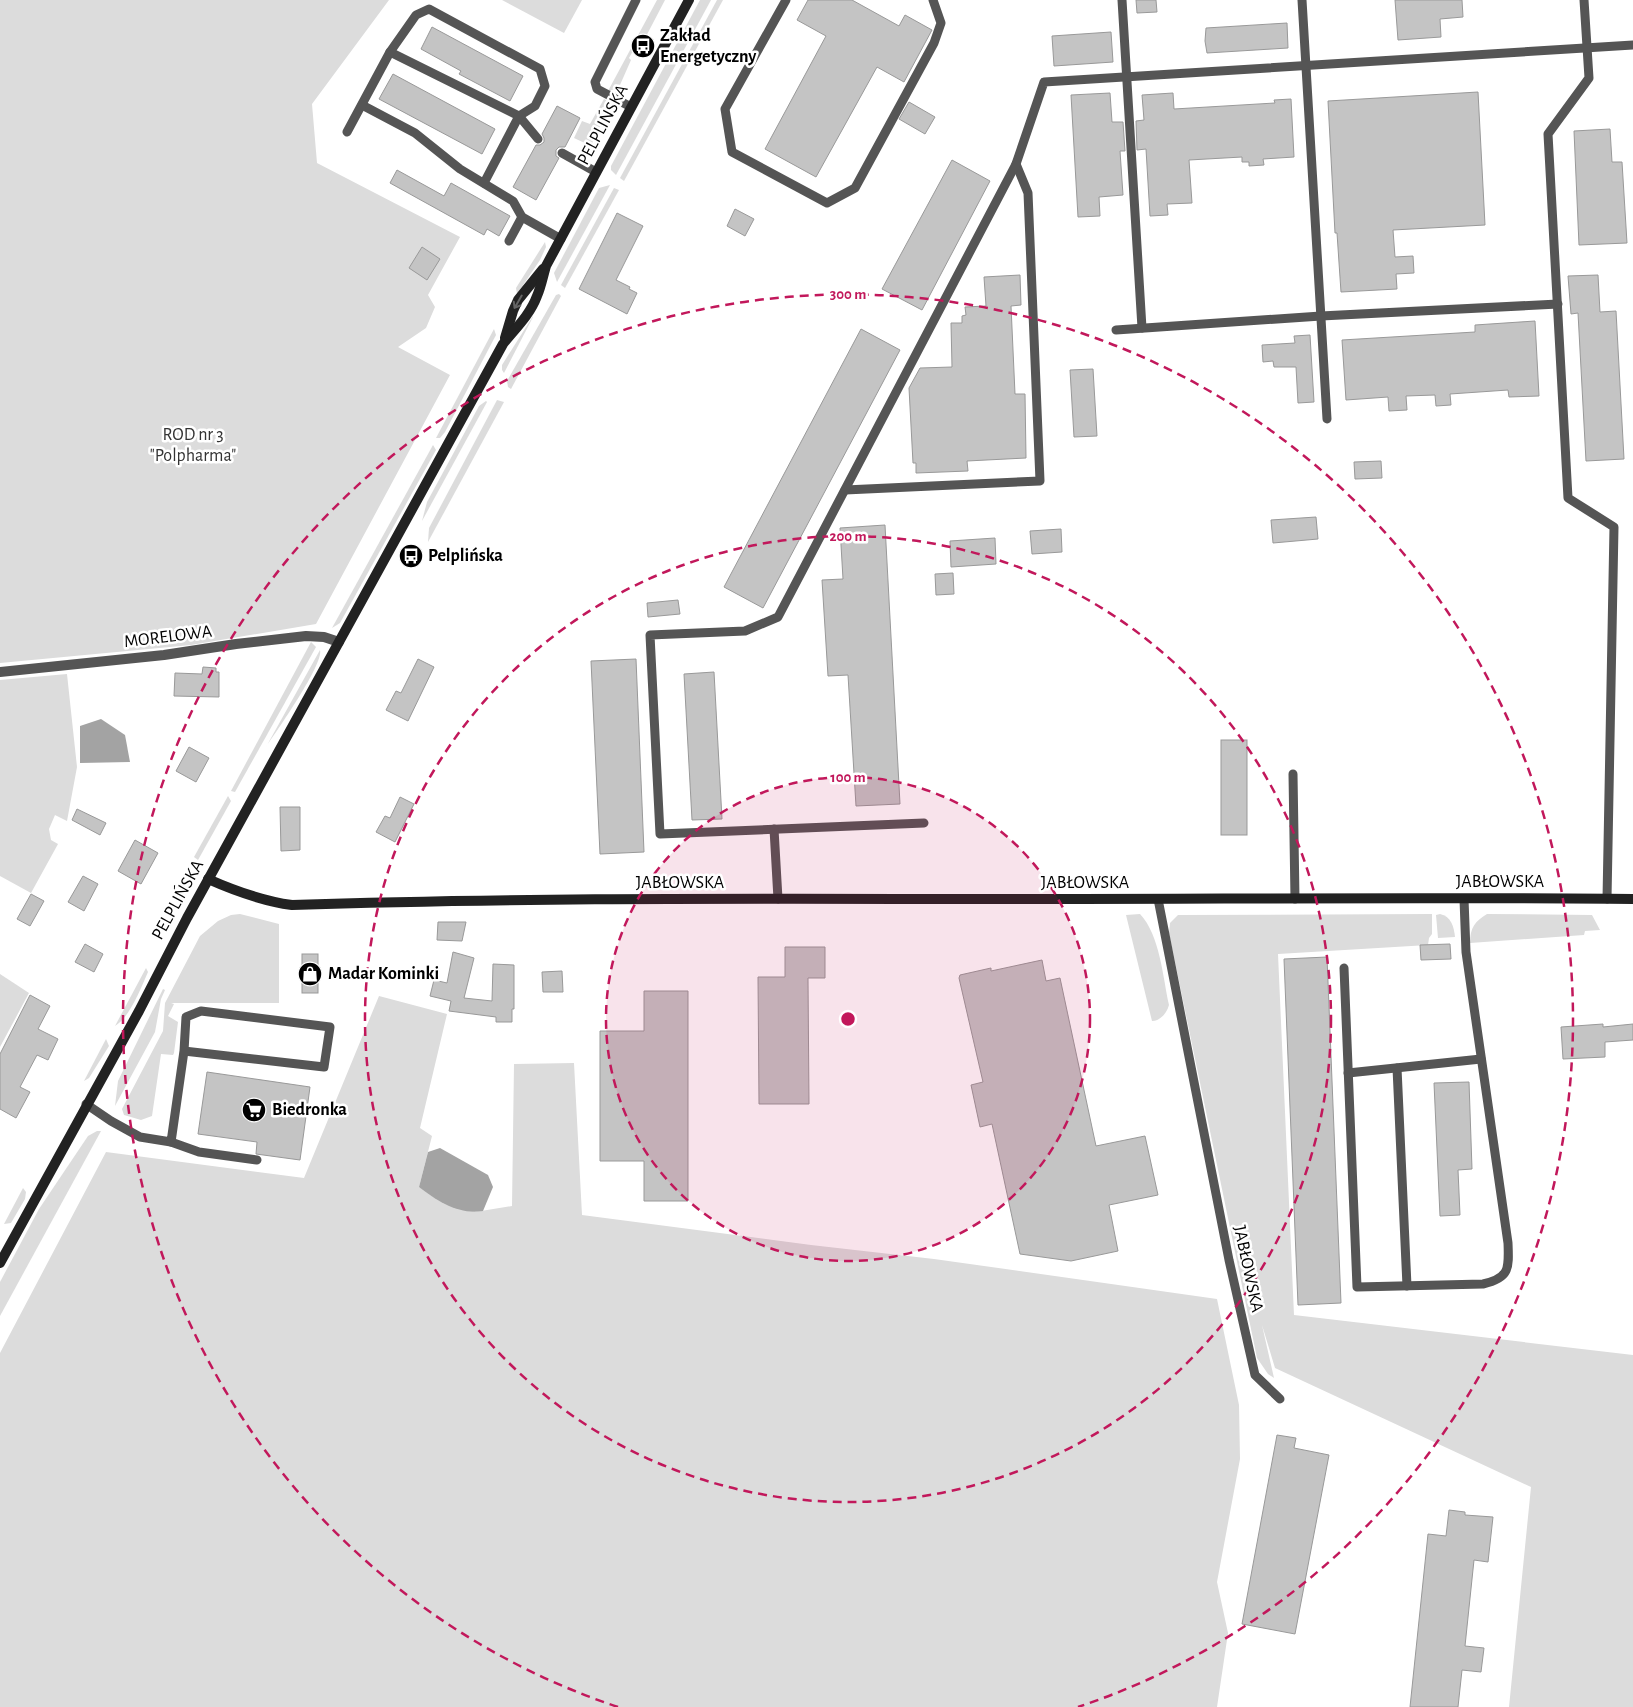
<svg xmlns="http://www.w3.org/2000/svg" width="1633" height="1707" font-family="'Alegreya Sans',sans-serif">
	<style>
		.green { fill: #dcdcdc }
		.water { fill: #a3a3a3 }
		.building { fill: #c4c4c4; stroke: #999 }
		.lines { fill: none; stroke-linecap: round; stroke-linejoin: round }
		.lane { stroke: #555; stroke-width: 9 }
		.street { stroke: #555; stroke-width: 10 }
		.secondary { stroke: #222; stroke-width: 10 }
		.oneway { stroke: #646464 }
		.ring { fill: none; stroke: #c2185b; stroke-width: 2.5; stroke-dasharray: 9 6 }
		.labels { text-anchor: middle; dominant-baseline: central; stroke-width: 5; stroke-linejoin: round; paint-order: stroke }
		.poi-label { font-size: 18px; font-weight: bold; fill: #000; stroke: #fff; text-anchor: start }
		.street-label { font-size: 18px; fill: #000; stroke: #fff }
		.park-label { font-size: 18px; fill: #333; stroke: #fff }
		.centre { fill: #c2185b; stroke: #fff; stroke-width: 2.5 }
		.ring-label { font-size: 15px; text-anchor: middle; font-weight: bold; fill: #c2185b; stroke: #fff; stroke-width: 5; stroke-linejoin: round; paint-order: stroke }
	</style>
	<rect width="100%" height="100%" fill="#fff"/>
	<g class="green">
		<path d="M0,0H389L312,104L317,163L460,237L428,295L435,307L426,328L398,347L450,375L316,624L191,645L0,663Z"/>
		<path d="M502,0H582L564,33Z"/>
		<path d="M657,0H665L641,46L634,49L629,58L631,60L616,94L608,91Z"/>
		<path d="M700,0H711L616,175L611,170V166Z"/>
		<path d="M717,0H723L624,181L620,178Z"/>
		<path d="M604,99L611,103L591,146L574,138L582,121L590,124Z"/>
		<path d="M610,185L557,282L554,273L599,188Z"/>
		<path d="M614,188L619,190L565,288L561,285Z"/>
		<path d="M545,242L546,247L540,260L517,294L516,288Z"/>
		<path d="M559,294L561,296L511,389L508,387L507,381L556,295Z"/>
		<path d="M533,316V317L504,373L502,370V365Z"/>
		<path d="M494,329L496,335L445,432L440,438H436Z"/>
		<path d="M497,400L504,402L428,542L429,528Z"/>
		<path d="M486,401L487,402L422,521L427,502L479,406Z"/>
		<path d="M433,445L436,450L340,623L332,628Z"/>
		<path d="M311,642L316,647L235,792L231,791Z"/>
		<path d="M320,650C324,664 276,732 266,747Z"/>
		<path d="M67,674L77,767L67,821L55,815L49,829L51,840L58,844L31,893L0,876V680Z"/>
		<path d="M228,796L231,801L198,860L194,857Z"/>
		<path d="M240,914L279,924V1003H171L174,1004L168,1016L178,1022L174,1053L173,1055L161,1054L152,1116L141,1120L124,1115L122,1109L163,1031L165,1003L200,936L218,921L231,915Z"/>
		<path d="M1140,914C1160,935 1163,978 1169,1005C1167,1013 1160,1021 1152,1021L1126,915Z"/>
		<path d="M1432,914V934L1429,938L1428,945L1278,954L1294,1315L1633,1355V1707H1509L1531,1487L1275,1368L1262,1325L1274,1378L1268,1374L1257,1358L1169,933L1170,923L1178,915Z"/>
		<path d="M1440,914C1451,916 1454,927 1455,937L1438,938L1436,915Z"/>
		<path d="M1487,914L1592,915L1600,930L1585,931L1584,935L1470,943C1470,928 1475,921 1487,914Z"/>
		<path d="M146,968L148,972C141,988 130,1017 115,1026Z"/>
		<path d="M0,974L29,993L0,1047Z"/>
		<path d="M163,989L165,990L161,999L155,1032L115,1106L118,1081Z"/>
		<path d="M379,996L447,1014L420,1128L432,1136L419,1187L475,1212L512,1206L514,1064L574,1063L582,1215L811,1245L934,1259L1217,1299L1239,1405L1240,1459L1217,1582L1228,1633L1217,1707H0V1353L106,1152L304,1178Z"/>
		<path d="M106,1039L109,1046L89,1078L84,1081Z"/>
		<path d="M97,1131H101L0,1316V1282L39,1209L88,1136Z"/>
		<path d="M23,1188L26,1192L25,1199L11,1223L4,1224Z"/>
	</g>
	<g class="water">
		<path d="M101,719L125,735L130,762L80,763V726Z"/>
		<path d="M440,1148L488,1175L493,1187L483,1211C459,1215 437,1201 419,1187L428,1152Z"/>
	</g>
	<g class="building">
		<path d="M808,0H852L899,26L905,15L932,30L904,82L877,67L816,177L765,149L826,36L797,20Z"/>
		<path d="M1136,0H1156L1157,12L1137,13Z"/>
		<path d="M1395,0H1462L1463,17L1440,19L1441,37L1398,40Z"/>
		<path d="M1287,23L1288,48L1207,53L1205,41L1206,28Z"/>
		<path d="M432,27L523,76L510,101L459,74L461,71L421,49Z"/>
		<path d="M1111,32L1113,62L1054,66L1052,36Z"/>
		<path d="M393,74L495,129L482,154L379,99Z"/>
		<path d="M1478,92L1485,225L1393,230L1395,257L1413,256L1414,273L1396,274L1397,289L1341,292L1337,233H1335L1328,101Z"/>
		<path d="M1110,93L1112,122H1123L1125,151H1120L1123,195L1099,197L1100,216L1078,217L1071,95Z"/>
		<path d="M1173,93L1174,109L1275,103L1274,100L1291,99L1294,157L1263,159L1264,165L1249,166V162H1242V157L1189,160L1192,203L1167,204L1168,215L1150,216L1146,149L1137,150L1136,121L1144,120L1142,95Z"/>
		<path d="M909,102L935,117L925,134L899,119Z"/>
		<path d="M557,106L580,118L565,147H559L556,150V156L559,158L536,200L513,187L536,145H540L544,142V138L542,134Z"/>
		<path d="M1610,129L1612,162H1622L1627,243L1579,245L1574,131Z"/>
		<path d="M952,160L990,181L922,310L882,289Z"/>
		<path d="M397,170L444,196L451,183L510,216L499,236L487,229L484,235L390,183Z"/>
		<path d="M735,209L754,219L745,236L727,226Z"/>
		<path d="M617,213L643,226L616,280L630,287L629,289L637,293L627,314L579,289Z"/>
		<path d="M422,247L440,259L427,280L409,268Z"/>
		<path d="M1020,275L1021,305L1011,306L1015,394H1025L1026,458L967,461L968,471L916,473V463H913L909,388L920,368L952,367L951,323H962V316L966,315L965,307L986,306L984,277Z"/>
		<path d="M1598,275L1600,312L1616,311L1624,459L1586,461L1578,313L1571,314L1568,276Z"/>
		<path d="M1535,321L1539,396L1509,397L1508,390L1450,394L1451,405L1436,406L1435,395L1406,396L1407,410L1389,411L1388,397L1346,400L1342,340L1475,332V325Z"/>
		<path d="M861,329L900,350L763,608L724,587Z"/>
		<path d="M1310,335L1314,402L1298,403L1296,367H1274L1273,361L1263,362L1262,345L1295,343L1294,336Z"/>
		<path d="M1093,369L1097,436L1074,437L1070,370Z"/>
		<path d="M1381,461L1382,478L1355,479L1354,462Z"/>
		<path d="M1316,517L1318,539L1273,543L1271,520Z"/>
		<path d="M885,525L900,804L856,806L848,675L828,676L822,580L843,579L840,528Z"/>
		<path d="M1061,529L1062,552L1032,554L1030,531Z"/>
		<path d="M995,538L996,564L951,567L950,541Z"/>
		<path d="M953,573L954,594L936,595L935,574Z"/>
		<path d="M678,600L680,614L648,617L647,603Z"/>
		<path d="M418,659L434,667L408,721L386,710L396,691L401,693Z"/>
		<path d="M636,659L644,852L600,854L591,661Z"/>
		<path d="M203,667L216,668V672H219V697L174,696L175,673L202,674Z"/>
		<path d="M714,672L722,819L692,820L684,674Z"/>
		<rect x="1221" y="740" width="26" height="95"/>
		<path d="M189,747L209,758L196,782L176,771Z"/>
		<path d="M400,797L414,804L395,842L376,832L385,816L390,818Z"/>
		<path d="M280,807H300V850L281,851Z"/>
		<path d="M77,809L106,823L100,835L72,820Z"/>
		<path d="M135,840L158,853L141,884L118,871Z"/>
		<path d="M83,876L98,884L84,911L68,902Z"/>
		<path d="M31,894L44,901L30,926L17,919Z"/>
		<path d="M438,922H466L462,941L437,940Z"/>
		<path d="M85,944L103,954L94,972L75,962Z"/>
		<path d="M1450,944L1451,959L1421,960L1420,945Z"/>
		<path d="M785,947H825V978H808L809,1104H759L758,977H785Z"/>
		<path d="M453,952L474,958L464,998L492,1001L493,964L514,965V1009H512V1022H496V1017L449,1011L451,1001L430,996L434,980L447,983Z"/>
		<rect x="302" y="954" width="16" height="39"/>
		<path d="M1327,957L1341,1303L1298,1305L1284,959Z"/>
		<path d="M1042,960L1046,981L1060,978L1096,1146L1145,1136L1158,1195L1109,1205L1118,1251L1071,1261L1020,1254L992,1124L980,1127L971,1085L983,1082L959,978L960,975L991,968V971Z"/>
		<path d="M562,971L563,992H543L542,972Z"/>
		<path d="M644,991H688V1201H644V1161H600V1031H644Z"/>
		<path d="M30,995L50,1006L38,1029L58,1039L48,1060L37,1055L20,1087L30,1092L16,1118L0,1109V1054Z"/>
		<path d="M1603,1024V1027L1633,1024V1040L1605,1042V1057L1563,1059L1561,1027Z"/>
		<path d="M207,1072L310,1087L300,1160L256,1154L257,1142L198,1134Z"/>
		<path d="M1469,1082L1472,1169L1458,1170L1460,1215L1440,1216L1434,1083Z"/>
		<path d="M1277,1435L1296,1438L1294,1448L1329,1455L1295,1634L1242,1624Z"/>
		<path d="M1449,1510L1465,1512V1515L1493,1517L1488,1562L1474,1560L1465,1646L1484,1648L1481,1672L1462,1670L1458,1707H1410L1428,1534L1446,1536Z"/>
	</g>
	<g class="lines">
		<g class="lane">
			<path d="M786,0L725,109L732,152L827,203L855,188L934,43L941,23L933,0"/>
			<path d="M1122,0L1142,328"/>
			<path d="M1302,0L1327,419"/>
			<path d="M1584,0L1589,78L1548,134L1568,498L1614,527L1607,899"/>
			<path d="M390,52L519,116L538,139"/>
			<path d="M362,105L415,133L460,169L513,201L522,217L561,239"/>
			<path d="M631,107L597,89L595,82L636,0"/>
			<path d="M347,132L390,52L416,15L429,9L540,69L545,86L535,106L519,116L484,183"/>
			<path d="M562,153L596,172"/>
			<path d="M509,241L522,217"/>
			<path d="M1116,330L1321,316L1558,304"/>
			<path d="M845,490L1040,481L1028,193L1016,164"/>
			<path d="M1293,774L1295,899"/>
			<path d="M924,823L660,834L650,635L745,631L778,617L1016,164L1044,82L1633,45"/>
			<path d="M774,829L778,899"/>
			<path d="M1158,899L1229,1260L1255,1375L1280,1399"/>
			<path d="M1344,968L1357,1287L1483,1284C1510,1278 1509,1268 1508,1243L1466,952L1464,899"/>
			<path d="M1397,1068L1407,1286"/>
			<path d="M1348,1073L1481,1059"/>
			<path d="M86,1104L111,1121L140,1137L171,1142L184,1051L324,1067L330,1027L201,1011L186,1017L184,1051"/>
			<path d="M171,1142L199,1152L257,1160"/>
		</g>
		<path class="street" d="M0,672L164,655L236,644L306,636L324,637L339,642"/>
		<g class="secondary">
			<path d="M505,338L513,311L518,300L543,269"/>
			<path d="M208,879C235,891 262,901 292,905C534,897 777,899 1020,899C1224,899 1429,897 1633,899"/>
			<path d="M0,1263L139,1011L187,918L503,344C515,329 530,315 537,296C541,287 543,276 546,266L689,0"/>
		</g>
	</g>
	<defs><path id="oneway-shaft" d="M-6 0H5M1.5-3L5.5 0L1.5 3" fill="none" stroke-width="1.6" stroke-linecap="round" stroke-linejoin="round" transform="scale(1.25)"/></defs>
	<use class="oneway" href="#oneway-shaft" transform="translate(518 302) rotate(120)"/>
	<circle cx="848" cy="1019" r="242" fill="#c2185b" fill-opacity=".12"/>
	<g class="ring">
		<circle cx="848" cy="1019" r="242"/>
		<circle cx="848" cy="1019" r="483"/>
		<path d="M618 1707A725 725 0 1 1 1078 1707"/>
	</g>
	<defs>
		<g id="bus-disc" transform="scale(1.25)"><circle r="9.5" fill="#000" stroke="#fff"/><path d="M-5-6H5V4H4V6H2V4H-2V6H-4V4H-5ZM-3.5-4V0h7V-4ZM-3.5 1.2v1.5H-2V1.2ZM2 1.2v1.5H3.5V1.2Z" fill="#fff"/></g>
		<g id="shop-disc" transform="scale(1.25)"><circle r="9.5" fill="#000" stroke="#fff"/><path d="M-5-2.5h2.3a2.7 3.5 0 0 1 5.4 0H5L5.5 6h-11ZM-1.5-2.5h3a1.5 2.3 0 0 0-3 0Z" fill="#fff"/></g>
		<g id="supermarket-disc" transform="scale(1.25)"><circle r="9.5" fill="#000" stroke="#fff"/><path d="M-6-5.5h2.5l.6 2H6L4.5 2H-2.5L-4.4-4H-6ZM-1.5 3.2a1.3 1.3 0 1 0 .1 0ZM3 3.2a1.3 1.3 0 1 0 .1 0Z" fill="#fff"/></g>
	</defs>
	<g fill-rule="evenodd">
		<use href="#bus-disc" x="643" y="46"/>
		<use href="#bus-disc" x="411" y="556"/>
		<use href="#shop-disc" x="310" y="974"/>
		<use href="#supermarket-disc" x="254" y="1110"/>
	</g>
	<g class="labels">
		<g class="poi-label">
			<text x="660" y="36">Zakład<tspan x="660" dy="21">Energetyczny</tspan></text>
			<text x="428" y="556">Pelplińska</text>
			<text x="328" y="974">Madar Kominki</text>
			<text x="272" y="1110">Biedronka</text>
		</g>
		<g class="street-label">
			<text transform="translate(603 125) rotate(-62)">PELPLIŃSKA</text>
			<text transform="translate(168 637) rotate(-7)">MORELOWA</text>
			<text x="1500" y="882">JABŁOWSKA</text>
			<text x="680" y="883">JABŁOWSKA</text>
			<text x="1085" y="883">JABŁOWSKA</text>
			<text transform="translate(178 900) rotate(-61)">PELPLIŃSKA</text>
			<text transform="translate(1248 1269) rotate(78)">JABŁOWSKA</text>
		</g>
		<g class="park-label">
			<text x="193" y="435">ROD nr 3<tspan x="193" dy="21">"Polpharma"</tspan></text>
		</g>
	</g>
	<circle cx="848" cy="1019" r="8" class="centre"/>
	<g class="ring-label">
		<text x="848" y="299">300 m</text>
		<text x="848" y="541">200 m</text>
		<text x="848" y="782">100 m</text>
	</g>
</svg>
